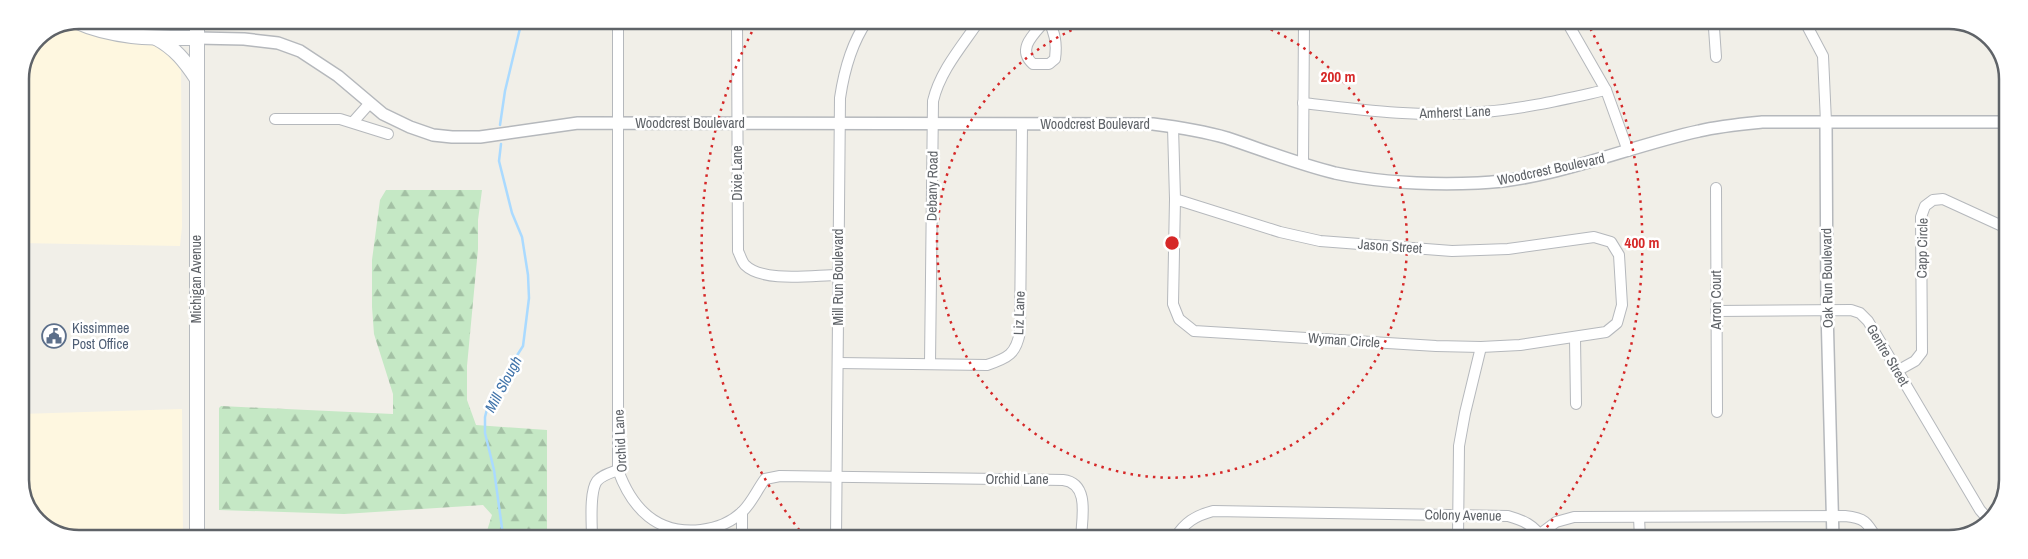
<svg xmlns="http://www.w3.org/2000/svg" width="2028" height="559" font-family="'Archivo Narrow',sans-serif">
	<style>
		.commercial { fill: #fef7e0 }
		.industrial { fill: url(#industrial-furrows) }
		.forest { fill: url(#forest-firs) }
		.lines { fill: none; stroke-linecap: round; stroke-linejoin: round }
		.stream { stroke: #aadaff; stroke-width: 2.5 }
		.minor-casing { stroke: #b5b8bc; stroke-width: 12 }
		.tertiary-casing { stroke: #b5b8bc; stroke-width: 14 }
		.secondary-casing { stroke: #b6babf; stroke-width: 16 }
		.minor { stroke: #fff; stroke-width: 10 }
		.tertiary { stroke: #fff; stroke-width: 11 }
		.secondary { stroke: #fff; stroke-width: 14 }
		.ring { fill: none; stroke: #d62828; stroke-width: 2.5; stroke-dasharray: 2.5 5 }
		.labels { text-anchor: middle; dominant-baseline: central; stroke-width: 5; stroke-linejoin: round; paint-order: stroke }
		.street-label { font-size: 14px; fill: #5f6368; stroke: #fff }
		.service-label { font-size: 14px; fill: #4e5e75; stroke: #fff; text-anchor: start }
		.water-label { font-size: 15px; font-style: italic; fill: #4174aa; stroke: #fff }
		.rim { fill: none; stroke: #5f6368; stroke-width: 2.5 }
		.centre { fill: #d62828; stroke: #fff; stroke-width: 2.5 }
		.ring-label { font-size: 15px; text-anchor: middle; font-weight: bold; fill: #d62828; stroke: #fff; stroke-width: 5; stroke-linejoin: round; paint-order: stroke }
	</style>
	<defs>
		<pattern id="industrial-furrows" width="10" height="10" patternUnits="userSpaceOnUse" patternTransform="scale(1.25)"><rect width="10" height="10" fill="#e0deda"/><path d="M-1 1l2-2M0 10L10 0M9 11l2-2" fill="none" stroke="#b9b8b5"/></pattern>
		<pattern id="forest-firs" width="22" height="20" patternUnits="userSpaceOnUse" patternTransform="scale(1.25)"><rect width="22" height="20" fill="#c5e8c5"/><path d="M5 1l3.5 6h-7zM16 11l3.5 6h-7z" fill="#a3c0a4"/></pattern>
	</defs>
	<rect width="100%" height="100%" fill="#f1efe8"/>
	<g class="commercial">
		<path d="M70,24L155,42L181,62L182,227L180,246L20,243V79L37,37Z"/>
		<path d="M182,409L183,537H64L34,519L20,484V414Z"/>
	</g>
	<path class="industrial" d="M83,20H193V34L136,33Z"/>
	<path class="forest" d="M386,190H482L478,220V249L467,366V400L476,425L547,430V538L485,537L492,515L483,505L344,514L219,510V408L221,406L393,414V394L374,334L372,307V260L380,200Z"/>
	<g class="lines">
		<g class="stream">
			<path d="M500,125L505,91L522,20"/>
			<path d="M500,538L502,528L494,470L485,433V417L487,409L509,368L523,346L529,298L528,275L522,237L512,213L499,161L501,144"/>
		</g>
		<g class="minor-casing">
			<g id="minor">
				<path d="M618,21V470C632,509 658,535 701,530C717,528 731,523 743,511C752,502 757,490 765,479L780,476L1063,480C1090,483 1082,518 1081,538"/>
				<path d="M737,21L738,251C740,255 742,262 745,265C763,283 814,275 838,275"/>
				<path d="M1045,21C1034,34 1016,49 1033,64H1049L1055,59C1057,45 1056,33 1048,21"/>
				<path d="M1567,22L1606,90L1628,151"/>
				<path d="M1805,22L1823,56L1826,122"/>
				<path d="M1716,57L1714,28L1716,22"/>
				<path d="M1303,103C1362,110 1422,118 1482,112C1524,109 1565,99 1606,90"/>
				<path d="M275,119H340L388,134"/>
				<path d="M353,122L369,104"/>
				<path d="M1173,127L1175,199L1173,304L1179,319L1194,331L1436,346L1481,347L1520,345L1606,332L1617,323L1622,305L1619,255L1611,242L1594,237L1508,249L1452,251L1320,241L1280,232L1175,199"/>
				<path d="M1303,164L1304,21"/>
				<path d="M1716,188L1717,412"/>
				<path d="M1716,311L1851,310L1860,313L1868,321L1980,510L1987,518H1991"/>
				<path d="M1575,338L1576,404"/>
				<path d="M838,363L987,365C1008,358 1016,354 1020,332L1022,124"/>
				<path d="M930,364L933,101C940,71 962,46 979,21"/>
				<path d="M1897,371L1915,361L1922,352L1921,217L1925,206L1933,200L1943,199L2002,226L2007,230"/>
				<path d="M1639,517L1640,539"/>
				<path d="M1540,534L1556,522L1574,517L1845,516C1865,518 1867,522 1877,539"/>
				<path d="M592,538C592,524 589,492 597,481C602,475 610,473 618,470"/>
				<path d="M742,538V512"/>
				<path d="M836,538L840,98C844,71 851,44 867,21"/>
				<path d="M1175,538C1185,522 1195,516 1213,511L1508,516C1522,520 1535,525 1542,539"/>
				<path d="M1458,538L1459,446L1465,413L1481,347"/>
			</g>
		</g>
		<g class="tertiary-casing">
			<g id="tertiary">
				<path d="M197,38L244,39L278,43L300,51L338,76L383,114L410,127L433,135L452,137H480L578,123L1153,124C1177,127 1203,131 1227,138C1263,150 1298,164 1335,173C1382,183 1430,185 1478,183C1554,180 1625,147 1699,131C1719,126 1741,124 1762,122H2008"/>
				<path d="M1826,122L1827,310L1833,539"/>
			</g>
		</g>
		<g class="secondary-casing">
			<g id="secondary">
				<path d="M75,21C114,39 155,38 197,38"/>
				<path d="M156,38C175,48 185,61 197,79"/>
				<path d="M197,537V20"/>
			</g>
		</g>
		<use href="#minor" class="minor"/>
		<use href="#tertiary" class="tertiary"/>
		<use href="#secondary" class="secondary"/>
	</g>
	<g class="ring">
		<path d="M1250 21A235 235 0 1 1 1094 21"/>
		<path d="M804 536A470 470 0 0 1 757 22M1587 22A470 470 0 0 1 1540 536"/>
	</g>
	<defs>
		<g id="civic-ring" transform="scale(1.25)"><circle r="9.5" fill="#fff" stroke="#5c6f8a" stroke-width="1.5"/><path d="M-.6-6.5H3V-4.5H.6V-3L4-1V1h2V6H-6V1h2V-1L-.6-3ZM-1.2 2.5V6h2.4V2.5Z" fill="#5c6f8a"/></g>
	</defs>
	<g fill-rule="evenodd">
		<use href="#civic-ring" x="54" y="336"/>
	</g>
	<g class="labels">
		<g class="street-label">
			<text transform="translate(1455 112) rotate(-2)">Amherst Lane</text>
			<text x="690" y="123">Woodcrest Boulevard</text>
			<text x="1095" y="124">Woodcrest Boulevard</text>
			<text transform="translate(1551 169) rotate(-12)">Woodcrest Boulevard</text>
			<text transform="translate(737 173) rotate(-90)">Dixie Lane</text>
			<text transform="translate(932 186) rotate(-89)">Debany Road</text>
			<text transform="translate(1390 246) rotate(4)">Jason Street</text>
			<text transform="translate(1922 248) rotate(-89)">Capp Circle</text>
			<text transform="translate(838 277) rotate(-90)">Mill Run Boulevard</text>
			<text transform="translate(1827 278) rotate(-91)">Oak Run Boulevard</text>
			<text transform="translate(196 279) rotate(-90)">Michigan Avenue</text>
			<text transform="translate(1716 300) rotate(-90)">Arron Court</text>
			<text transform="translate(1019 313) rotate(-88)">Liz Lane</text>
			<text transform="translate(1344 340) rotate(4)">Wyman Circle</text>
			<text transform="translate(1888 355) rotate(59)">Gentre Street</text>
			<text transform="translate(620 441) rotate(-93)">Orchid Lane</text>
			<text x="1017" y="479">Orchid Lane</text>
			<text transform="translate(1463 515) rotate(1)">Colony Avenue</text>
		</g>
		<g class="service-label">
			<text x="72" y="328">Kissimmee<tspan x="72" dy="16">Post Office</tspan></text>
		</g>
		<g class="water-label">
			<text transform="translate(503 384) rotate(-62)">Mill Slough</text>
		</g>
	</g>
	<path d="M0 0H2028V559H0ZM79 29H1949A50 50 0 0 1 1999 79V480A50 50 0 0 1 1949 530H79A50 50 0 0 1 29 480V79A50 50 0 0 1 79 29Z" fill="#fff" fill-rule="evenodd"/>
	<path class="rim" d="M79 29H1949A50 50 0 0 1 1999 79V480A50 50 0 0 1 1949 530H79A50 50 0 0 1 29 480V79A50 50 0 0 1 79 29Z"/>
	<circle cx="1172" cy="243" r="8" class="centre"/>
	<g class="ring-label">
		<text x="1338" y="82">200 m</text>
		<text x="1642" y="248">400 m</text>
	</g>
</svg>
